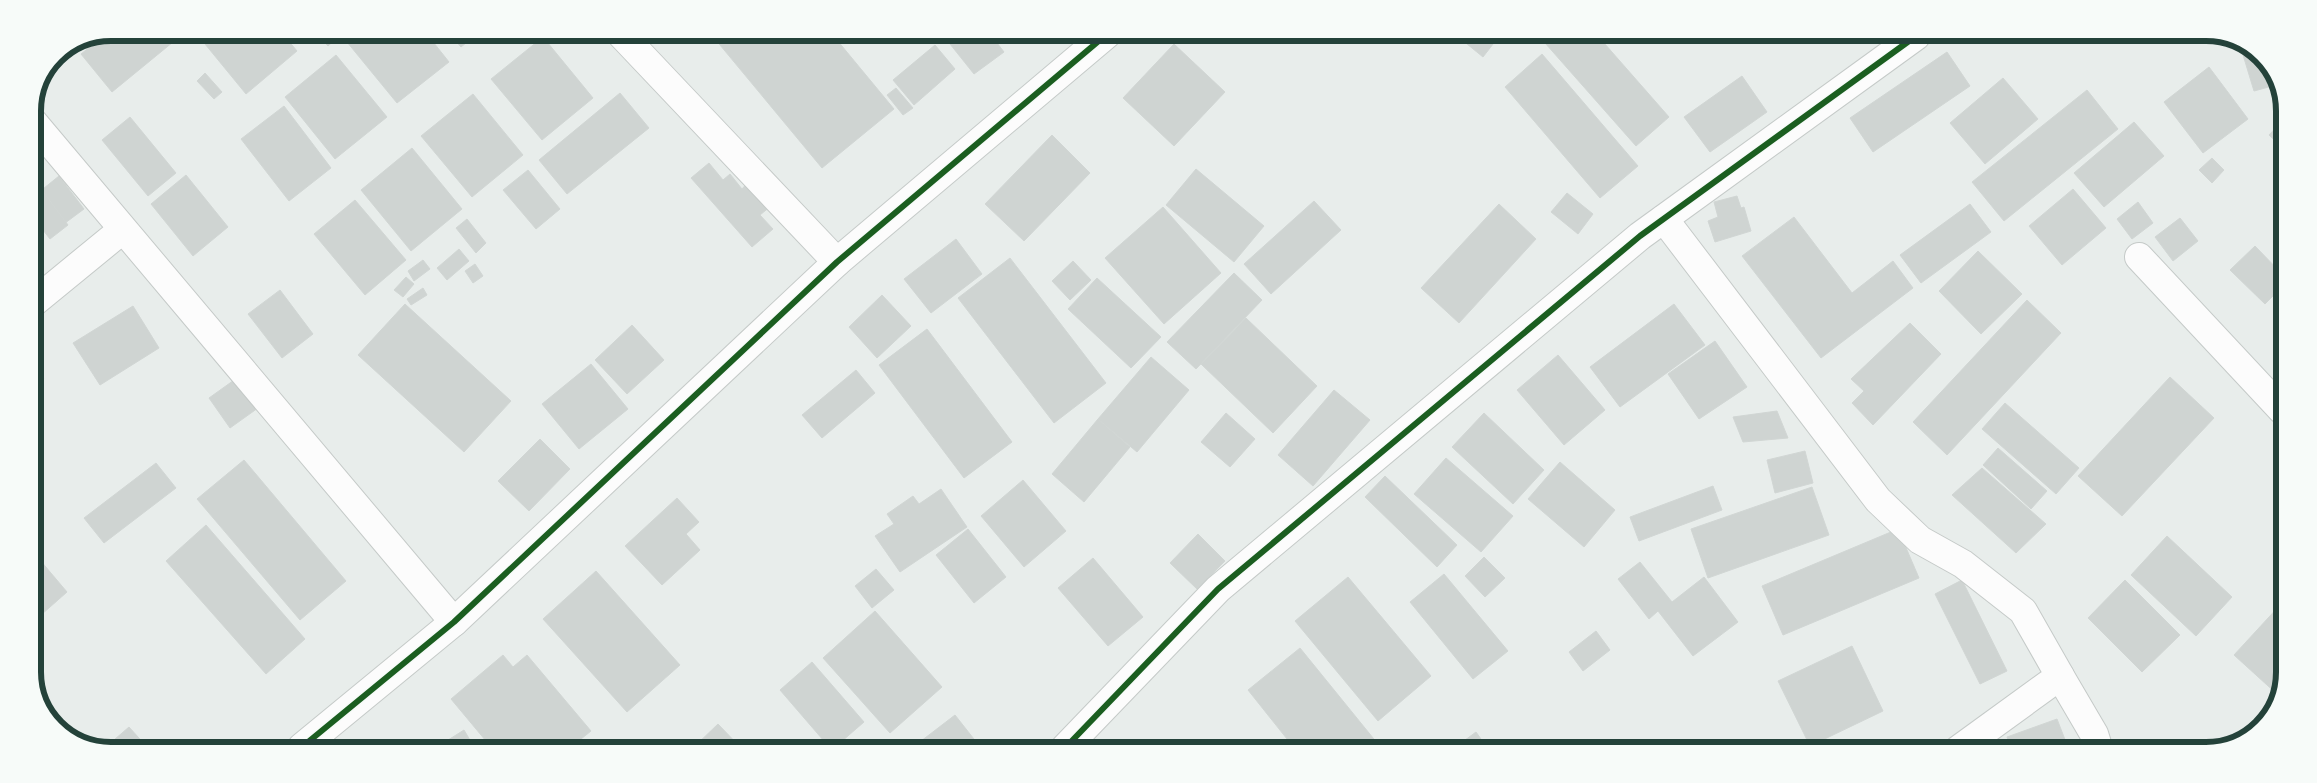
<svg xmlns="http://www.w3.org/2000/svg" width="2317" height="783" font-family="'PT Sans Narrow',sans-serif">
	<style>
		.building { fill: #cfd4d2; stroke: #d1d6d4 }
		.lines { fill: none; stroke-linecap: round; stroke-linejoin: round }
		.minor-casing { stroke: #c5cac8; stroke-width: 30 }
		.minor { stroke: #fcfcfc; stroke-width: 28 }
		.cycleway-casing { stroke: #f7fbf9; stroke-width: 9 }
		.cycleway { stroke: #1b5e20; stroke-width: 6 }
		.rim { fill: none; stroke: #24423a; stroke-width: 6 }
	</style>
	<rect width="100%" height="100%" fill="#e8edeb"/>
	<g class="building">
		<path d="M111,32L184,33L112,92L81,54L105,35Z"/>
		<path d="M196,33H282L297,51L246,94Z"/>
		<path d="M316,33H342L328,46Z"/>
		<path d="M358,33H426L449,62L397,103L347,42Z"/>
		<path d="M449,33H478L461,47Z"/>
		<path d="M720,34H832L894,109L822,168L715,39Z"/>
		<path d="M884,34H902L891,43Z"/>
		<path d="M942,34H966L970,39L976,34H990L1004,52L974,74Z"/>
		<path d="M1456,35H1500L1483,57Z"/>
		<path d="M1538,35H1597L1669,117L1636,146Z"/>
		<path d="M543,37L593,98L542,140L491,79Z"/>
		<path d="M1174,44L1225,92L1174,146L1123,98Z"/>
		<path d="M935,45L955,69L914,105L893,80Z"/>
		<path d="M2240,45L2268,63L2276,85L2254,91Z"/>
		<path d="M71,49L72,51L49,70L56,55Z"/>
		<path d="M1947,52L1970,86L1873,152L1850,118Z"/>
		<path d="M1542,54L1638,166L1600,198L1505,87Z"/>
		<path d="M336,55L387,117L335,159L285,97Z"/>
		<path d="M2209,67L2248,119L2203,153L2164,102Z"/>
		<path d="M205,73L222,92L214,99L197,81Z"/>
		<path d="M1742,76L1767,112L1710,152L1684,117Z"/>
		<path d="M2003,78L2038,119L1985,164L1950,123Z"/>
		<path d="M896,88L913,108L903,115L887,95Z"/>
		<path d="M2087,90L2118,129L2004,221L1972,182Z"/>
		<path d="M620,93L649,128L567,194L539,160Z"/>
		<path d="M473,94L523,155L472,197L421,136Z"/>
		<path d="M284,106L331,168L289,201L241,139Z"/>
		<path d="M130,117L176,173L148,196L102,140Z"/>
		<path d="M2284,119V149L2269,135Z"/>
		<path d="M2134,122L2164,156L2104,207L2074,173Z"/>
		<path d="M1052,135L1090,173L1024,241L985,204Z"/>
		<path d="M412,148L462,209L411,251L361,190Z"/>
		<path d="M2212,158L2224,170L2212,183L2199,170Z"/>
		<path d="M709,163L723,180L730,174L742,189L749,181L771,206L760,215L773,229L752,247L691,178Z"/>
		<path d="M1196,169L1264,226L1234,262L1166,205Z"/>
		<path d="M528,170L560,209L536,229L503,190Z"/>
		<path d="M186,175L228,227L193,256L151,204Z"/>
		<path d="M59,176L84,209L57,229L33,197Z"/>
		<path d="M33,178L68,225L50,239L33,217Z"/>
		<path d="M2073,189L2106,228L2062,265L2029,226Z"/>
		<path d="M1567,193L1593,214L1578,234L1551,212Z"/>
		<path d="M1737,196L1741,208L1744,207L1751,231L1715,242L1708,221L1718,217L1714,202Z"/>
		<path d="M355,200L406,260L365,295L314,234Z"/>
		<path d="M1314,201L1341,230L1271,294L1244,264Z"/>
		<path d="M2138,202L2153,223L2132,239L2117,219Z"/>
		<path d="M1499,204L1536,239L1459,323L1421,288Z"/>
		<path d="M1970,204L1991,232L1921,283L1900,255Z"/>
		<path d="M1163,207L1221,273L1164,324L1105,258Z"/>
		<path d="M1794,217L1852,293L1893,261L1913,288L1821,358L1742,256Z"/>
		<path d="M2180,218L2198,241L2173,261L2155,237Z"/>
		<path d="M467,219L486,243L476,253L456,228Z"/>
		<path d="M956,239L982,274L931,313L904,279Z"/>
		<path d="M2255,246L2283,275V286L2265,304L2230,270Z"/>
		<path d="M459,249L469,261L447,280L437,268Z"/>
		<path d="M1978,251L2022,294L1981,334L1939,291Z"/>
		<path d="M1010,258L1106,383L1054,423L958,298Z"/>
		<path d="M423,260L430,269L414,281L408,271Z"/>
		<path d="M1073,261L1091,280L1070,300L1052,281Z"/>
		<path d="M475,264L483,276L473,283L465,271Z"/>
		<path d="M1234,273L1262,300L1196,369L1167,342Z"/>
		<path d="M406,277L414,284L403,297L394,290Z"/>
		<path d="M1097,278L1161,337L1131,368L1068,309Z"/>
		<path d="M423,288L427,295L411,305L407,299Z"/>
		<path d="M280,290L313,334L282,358L248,314Z"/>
		<path d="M882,295L911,326L877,358L849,327Z"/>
		<path d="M2283,299V313L2276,306Z"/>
		<path d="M2027,300L2061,333L1947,455L1913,422Z"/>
		<path d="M405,304L511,401L464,452L358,355Z"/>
		<path d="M1674,304L1705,345L1620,407L1590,367Z"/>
		<path d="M133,306L159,348L100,385L73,343Z"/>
		<path d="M1246,318L1317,386L1273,433L1201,364Z"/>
		<path d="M1910,323L1941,354L1873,425L1852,403L1864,391L1851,379Z"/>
		<path d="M632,325L664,360L627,394L595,360Z"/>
		<path d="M927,329L1012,442L964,478L879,365Z"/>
		<path d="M1715,341L1747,387L1699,419L1668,374Z"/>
		<path d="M1558,355L1605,410L1564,445L1517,390Z"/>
		<path d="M1151,357L1189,390L1137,452L1098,419Z"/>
		<path d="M591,364L628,409L579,449L542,404Z"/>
		<path d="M33,366L44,379L33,388Z"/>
		<path d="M856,370L875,393L822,438L802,415Z"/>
		<path d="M2170,377L2214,418L2122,516L2078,476Z"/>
		<path d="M237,378L258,408L230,428L209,398Z"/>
		<path d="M1334,390L1370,420L1313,486L1278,455Z"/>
		<path d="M2005,403L2079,468L2056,494L1982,429Z"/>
		<path d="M1777,411L1788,438L1743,442L1733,417Z"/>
		<path d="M1226,413L1255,439L1230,467L1201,442Z"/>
		<path d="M1484,413L1544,470L1513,504L1452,447Z"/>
		<path d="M1098,419L1130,447L1084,502L1052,474Z"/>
		<path d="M540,439L570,469L529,511L498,481Z"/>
		<path d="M1998,448L2047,491L2031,509L1983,465Z"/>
		<path d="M1805,451L1813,483L1775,493L1767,460Z"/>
		<path d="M1446,458L1513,516L1481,552L1414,494Z"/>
		<path d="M244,460L346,581L300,620L197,499Z"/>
		<path d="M1560,462L1615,510L1584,547L1528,499Z"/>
		<path d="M156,463L176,488L104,543L84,518Z"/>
		<path d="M1982,468L2046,524L2016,553L1952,495Z"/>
		<path d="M1385,476L1457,545L1437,567L1365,497Z"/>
		<path d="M1023,480L1066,531L1024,567L981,516Z"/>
		<path d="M1713,486L1722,510L1639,541L1630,517Z"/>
		<path d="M1812,487L1829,535L1708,578L1691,529Z"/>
		<path d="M941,489L967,527L900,572L875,536L894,524L887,514L913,496L919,504Z"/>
		<path d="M677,498L699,522L686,534L700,550L662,585L625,546Z"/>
		<path d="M206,525L305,639L266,674L166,561Z"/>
		<path d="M968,529L1006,577L974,603L936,555Z"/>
		<path d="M1898,529L1919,578L1783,635L1762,586Z"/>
		<path d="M1198,534L1225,561L1197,589L1170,563Z"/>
		<path d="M2167,536L2232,597L2196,636L2131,575Z"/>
		<path d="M34,553L67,592L33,622V555Z"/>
		<path d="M1484,557L1505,578L1485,597L1465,576Z"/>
		<path d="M1093,558L1143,617L1108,646L1058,588Z"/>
		<path d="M1640,562L1672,602L1704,577L1738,622L1693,656L1658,611L1649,619L1618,579Z"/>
		<path d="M876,569L894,590L872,608L855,586Z"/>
		<path d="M596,571L680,665L627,712L543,619Z"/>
		<path d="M1444,574L1508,651L1473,679L1410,602Z"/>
		<path d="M1348,577L1431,676L1378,721L1295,621Z"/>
		<path d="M1962,580L2007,671L1980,684L1935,594Z"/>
		<path d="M2125,580L2180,635L2142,672L2088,618Z"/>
		<path d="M2281,604L2280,693L2278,695L2234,655Z"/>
		<path d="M875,611L942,687L890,733L823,658Z"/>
		<path d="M1596,631L1610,650L1583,671L1569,652Z"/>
		<path d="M1852,646L1883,711L1810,746L1778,681Z"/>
		<path d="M1300,648L1382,749H1295L1248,690Z"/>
		<path d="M503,655L513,667L527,655L591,731L571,747H491L451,699Z"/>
		<path d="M812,662L864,722L834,748H830L780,690Z"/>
		<path d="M955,715L981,748H912Z"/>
		<path d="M2057,719L2069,750H2012L2007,737Z"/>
		<path d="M2254,720L2259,726L2253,734L2227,743Z"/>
		<path d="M718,724L741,748H693Z"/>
		<path d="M129,727L147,747L107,746Z"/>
		<path d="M464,730L474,747H437Z"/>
		<path d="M1476,732L1488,749H1453Z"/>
		<path d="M813,743L817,748H807Z"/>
	</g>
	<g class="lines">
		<g class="minor-casing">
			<g id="minor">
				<path d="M620,33L837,262"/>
				<path d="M33,122L454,622"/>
				<path d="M1664,219L1878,500L1920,540L1963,564L2023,611L2060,676L1958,750"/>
				<path d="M2139,257L2282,410"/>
				<path d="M33,303L122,230"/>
				<path d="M2060,676L2094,734L2099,750"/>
				<path d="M302,747L454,622L837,262L1107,34"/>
				<path d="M1065,748L1218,589L1640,236L1916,36"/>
			</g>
		</g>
		<use href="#minor" class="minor"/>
		<g class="cycleway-casing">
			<g id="cycleway">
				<path d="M302,747L454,622L837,262L1107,34"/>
				<path d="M1065,748L1218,589L1640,236L1916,36"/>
			</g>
		</g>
		<use href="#cycleway" class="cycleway"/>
	</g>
	<path d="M0 0H2317V783H0ZM111 41H2206A70 70 0 0 1 2276 111V672A70 70 0 0 1 2206 742H111A70 70 0 0 1 41 672V111A70 70 0 0 1 111 41Z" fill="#f7fbf9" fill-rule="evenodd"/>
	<path class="rim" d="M111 41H2206A70 70 0 0 1 2276 111V672A70 70 0 0 1 2206 742H111A70 70 0 0 1 41 672V111A70 70 0 0 1 111 41Z"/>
</svg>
